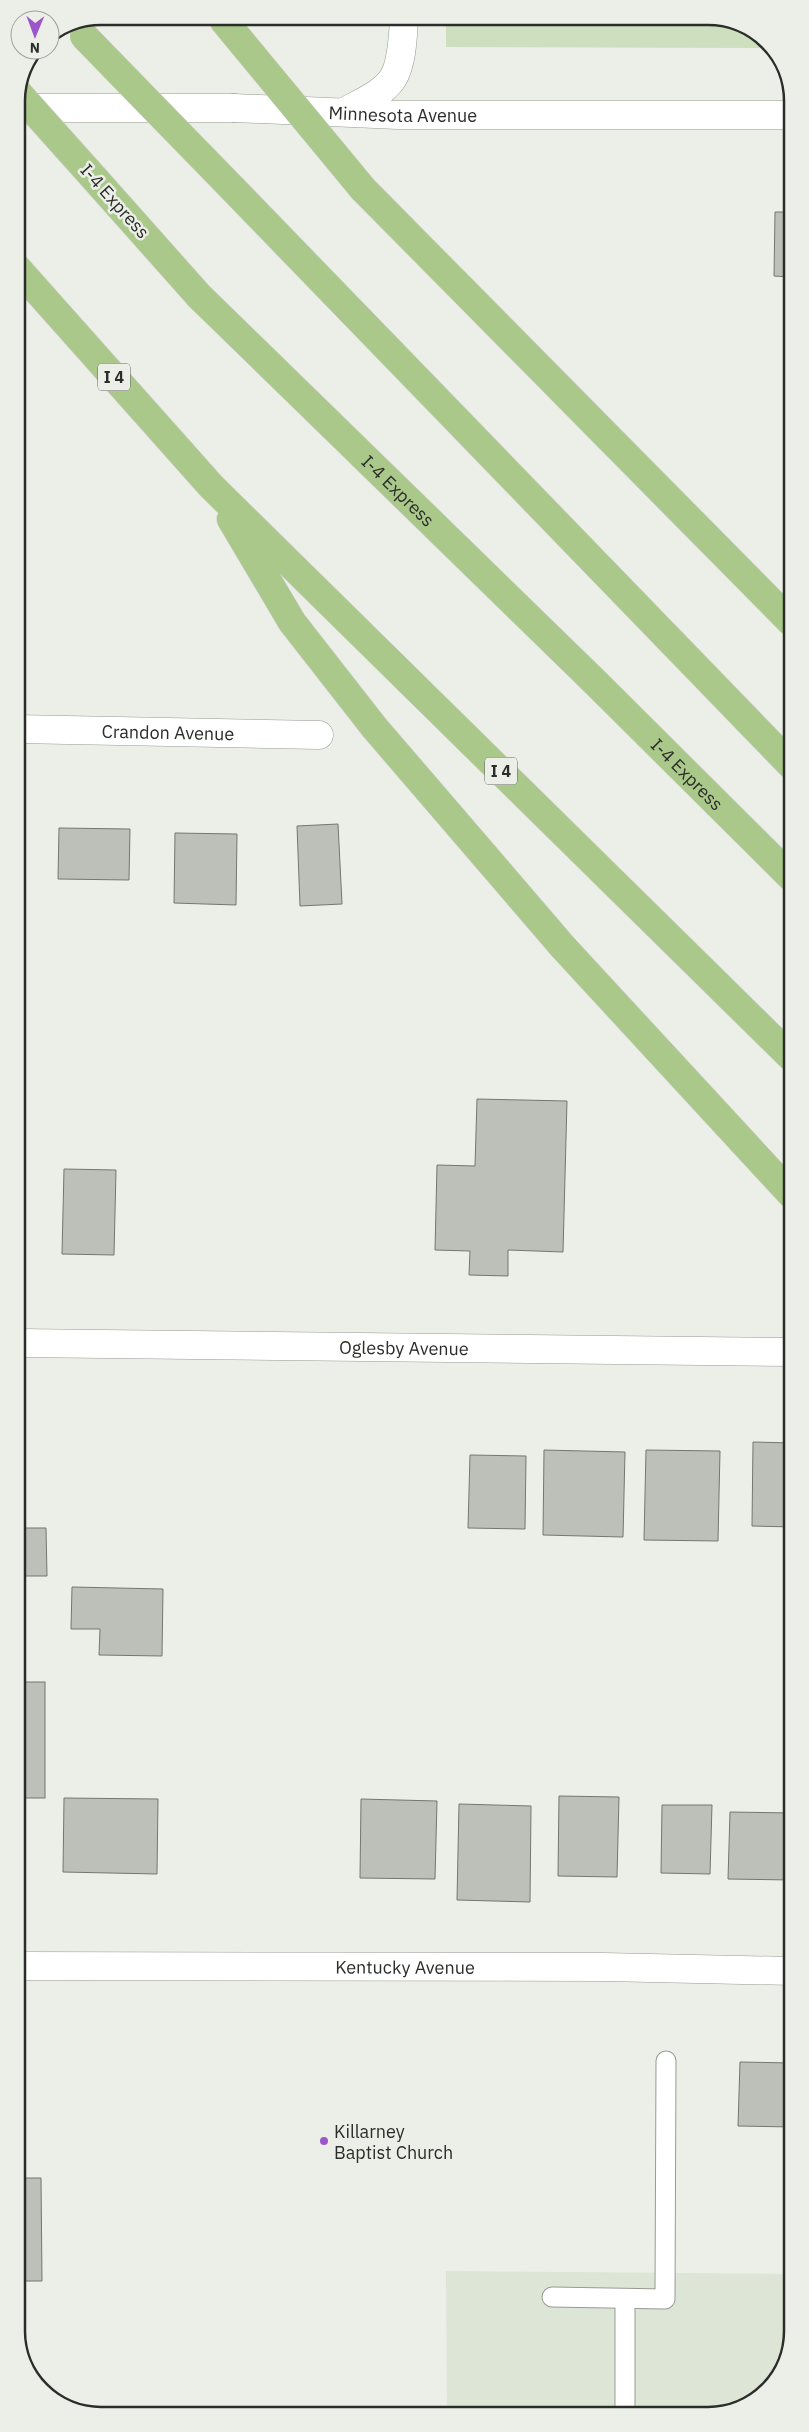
<svg xmlns="http://www.w3.org/2000/svg" width="809" height="2432" font-family="'IBM Plex Sans',sans-serif">
	<style>
		.built { fill: #dde5d6 }
		.green { fill: #cedfbf }
		.building { fill: #bcc0b8; stroke: #747770 }
		.lines { fill: none; stroke-linecap: round; stroke-linejoin: round }
		.service-casing { stroke: #979b94; stroke-width: 21 }
		.minor-casing { stroke: #979b94; stroke-width: 29 }
		.tertiary-casing { stroke: #979b94; stroke-width: 29 }
		.motorway-casing { stroke: #cccdcc; stroke-width: 29 }
		.path { stroke: #9a9e98; stroke-width: 3; stroke-dasharray: 2.5 2.5; stroke-linecap: butt }
		.service { stroke: #fff; stroke-width: 19 }
		.minor { stroke: #fff; stroke-width: 28 }
		.tertiary { stroke: #fff; stroke-width: 28 }
		.motorway { stroke: #a9c88a; stroke-width: 28 }
		.motorway-bridge-casing { stroke: #cccdcc; stroke-width: 29; stroke-linecap: butt }
		.motorway-bridge { stroke: #a9c88a; stroke-width: 28 }
		.poi-dot { fill: #9d56ca; stroke: #ebefe7; stroke-width: 2 }
		.labels { text-anchor: middle; dominant-baseline: central; stroke-width: 5; stroke-linejoin: round; paint-order: stroke }
		.shield { fill: #ebefe7; stroke: #656763; stroke-width: 1 }
		.shield-label { font-size: 16px; font-weight: bold; fill: #2b2d2a }
		.street-label { font-size: 18px; fill: #2b2d2a; stroke: #ebefe7 }
		.poi-label { font-size: 18px; fill: #2b2d2a; stroke: #ebefe7; text-anchor: start }
		.rim { fill: none; stroke: #2b2d2a; stroke-width: 2.5 }
	</style>
	<rect width="100%" height="100%" fill="#ebefe7"/>
	<path class="built" d="M446,2271L793,2274V2331L775,2383L730,2413L447,2414Z"/>
	<path class="green" d="M714,16L764,37L770,48L446,47V19Z"/>
	<g class="building">
		<path d="M775,212H790V277L774,276Z"/>
		<path d="M338,824L342,904L300,906L297,826Z"/>
		<path d="M59,828L130,829L129,880L58,879Z"/>
		<path d="M175,833L237,834L236,905L174,903Z"/>
		<path d="M477,1099L567,1101L563,1252L508,1250V1276L469,1275L470,1251L435,1250L437,1165L475,1166Z"/>
		<path d="M64,1169L116,1170L114,1255L62,1254Z"/>
		<path d="M753,1442L792,1443V1527L752,1526Z"/>
		<path d="M544,1450L625,1452L623,1537L543,1535Z"/>
		<path d="M646,1450L720,1451L718,1541L644,1540Z"/>
		<path d="M470,1455L526,1456L525,1529L468,1528Z"/>
		<path d="M18,1528H46L47,1576H18Z"/>
		<path d="M72,1587L163,1589L162,1656L99,1655L100,1629H71Z"/>
		<rect x="18" y="1682" width="27" height="116"/>
		<path d="M559,1796L619,1797L617,1877L558,1876Z"/>
		<path d="M64,1798L158,1799L157,1874L63,1872Z"/>
		<path d="M361,1799L437,1801L435,1879L360,1878Z"/>
		<path d="M459,1804L531,1806L530,1902L457,1900Z"/>
		<path d="M662,1805H712L710,1874L661,1873Z"/>
		<path d="M730,1812L792,1813V1880L728,1879Z"/>
		<path d="M740,2062L792,2063V2127L738,2126Z"/>
		<path d="M19,2178H41L42,2281H19Z"/>
	</g>
	<g class="lines">
		<g class="service-casing">
			<g id="service">
				<path d="M552,2297L665,2299L666,2061"/>
				<path d="M625,2299V2413"/>
			</g>
		</g>
		<g class="minor-casing">
			<g id="minor">
				<path id="s1" d="M234,108L398,115H790"/>
				<path d="M344,112C360,103 383,94 393,78C402,64 403,36 404,19"/>
				<path id="s2" d="M17,729L319,735"/>
				<path id="s3" d="M18,1343L792,1352"/>
				<path id="s4" d="M19,1966L604,1967L792,1971"/>
			</g>
		</g>
		<g class="tertiary-casing">
			<path id="tertiary" d="M16,108H234"/>
		</g>
		<g class="motorway-casing">
			<g id="motorway">
				<path d="M224,21L243,44"/>
				<path id="s5" d="M95,179L199,296L596,683L791,877"/>
				<path d="M363,189L791,622"/>
				<path d="M234,190L791,765"/>
				<path d="M17,268L211,486L791,1057"/>
				<path d="M231,519L292,622L374,727L563,947L791,1194"/>
			</g>
		</g>
		<path class="path" d="M644,17L727,22"/>
		<use href="#service" class="service"/>
		<use href="#minor" class="minor"/>
		<use href="#tertiary" class="tertiary"/>
		<use href="#motorway" class="motorway"/>
		<g class="motorway-bridge-casing">
			<g id="motorway-bridge">
				<path d="M84,36L234,190"/>
				<path d="M243,44L363,189"/>
				<path d="M18,93L95,179"/>
			</g>
		</g>
		<use href="#motorway-bridge" class="motorway-bridge"/>
	</g>
	<circle class="poi-dot" cx="324" cy="2141" r="5"/>
	<g class="labels">
		<g class="shield">
			<rect x="98" y="363.5" width="32" height="27" rx="4"/>
			<rect x="485" y="757.5" width="32" height="27" rx="4"/>
		</g>
		<g class="shield-label">
			<text x="114" y="377">I 4</text>
			<text x="501" y="771">I 4</text>
		</g>
		<g class="street-label">
			<text stroke="none"><textPath href="#s1" startOffset="169">Minnesota Avenue</textPath></text>
			<text transform="translate(115 201) rotate(48)">I-4 Express</text>
			<text stroke="none"><textPath href="#s5" startOffset="435">I-4 Express</textPath></text>
			<text stroke="none"><textPath href="#s2" startOffset="151">Crandon Avenue</textPath></text>
			<text stroke="none"><textPath href="#s5" startOffset="840">I-4 Express</textPath></text>
			<text stroke="none"><textPath href="#s3" startOffset="386">Oglesby Avenue</textPath></text>
			<text stroke="none"><textPath href="#s4" startOffset="386">Kentucky Avenue</textPath></text>
		</g>
		<g class="poi-label">
			<text x="334" y="2131">Killarney<tspan x="334" dy="21">Baptist Church</tspan></text>
		</g>
	</g>
	<path d="M0 0H809V2432H0ZM101 25H708A76 76 0 0 1 784 101V2331A76 76 0 0 1 708 2407H101A76 76 0 0 1 25 2331V101A76 76 0 0 1 101 25Z" fill="#ebefe7" fill-rule="evenodd"/>
	<path class="rim" d="M101 25H708A76 76 0 0 1 784 101V2331A76 76 0 0 1 708 2407H101A76 76 0 0 1 25 2331V101A76 76 0 0 1 101 25Z"/>
	<g transform="translate(35 35) rotate(181)"><circle r="24" fill="#ebefe7" stroke="#9ea19b"/>
	<path d="M0-4L9 19L0 12L-9 19Z" fill="#9d56ca"/>
	<text y="-8" font-size="14" font-weight="bold" text-anchor="middle" fill="#2b2d2a">N</text>
	</g>
</svg>
